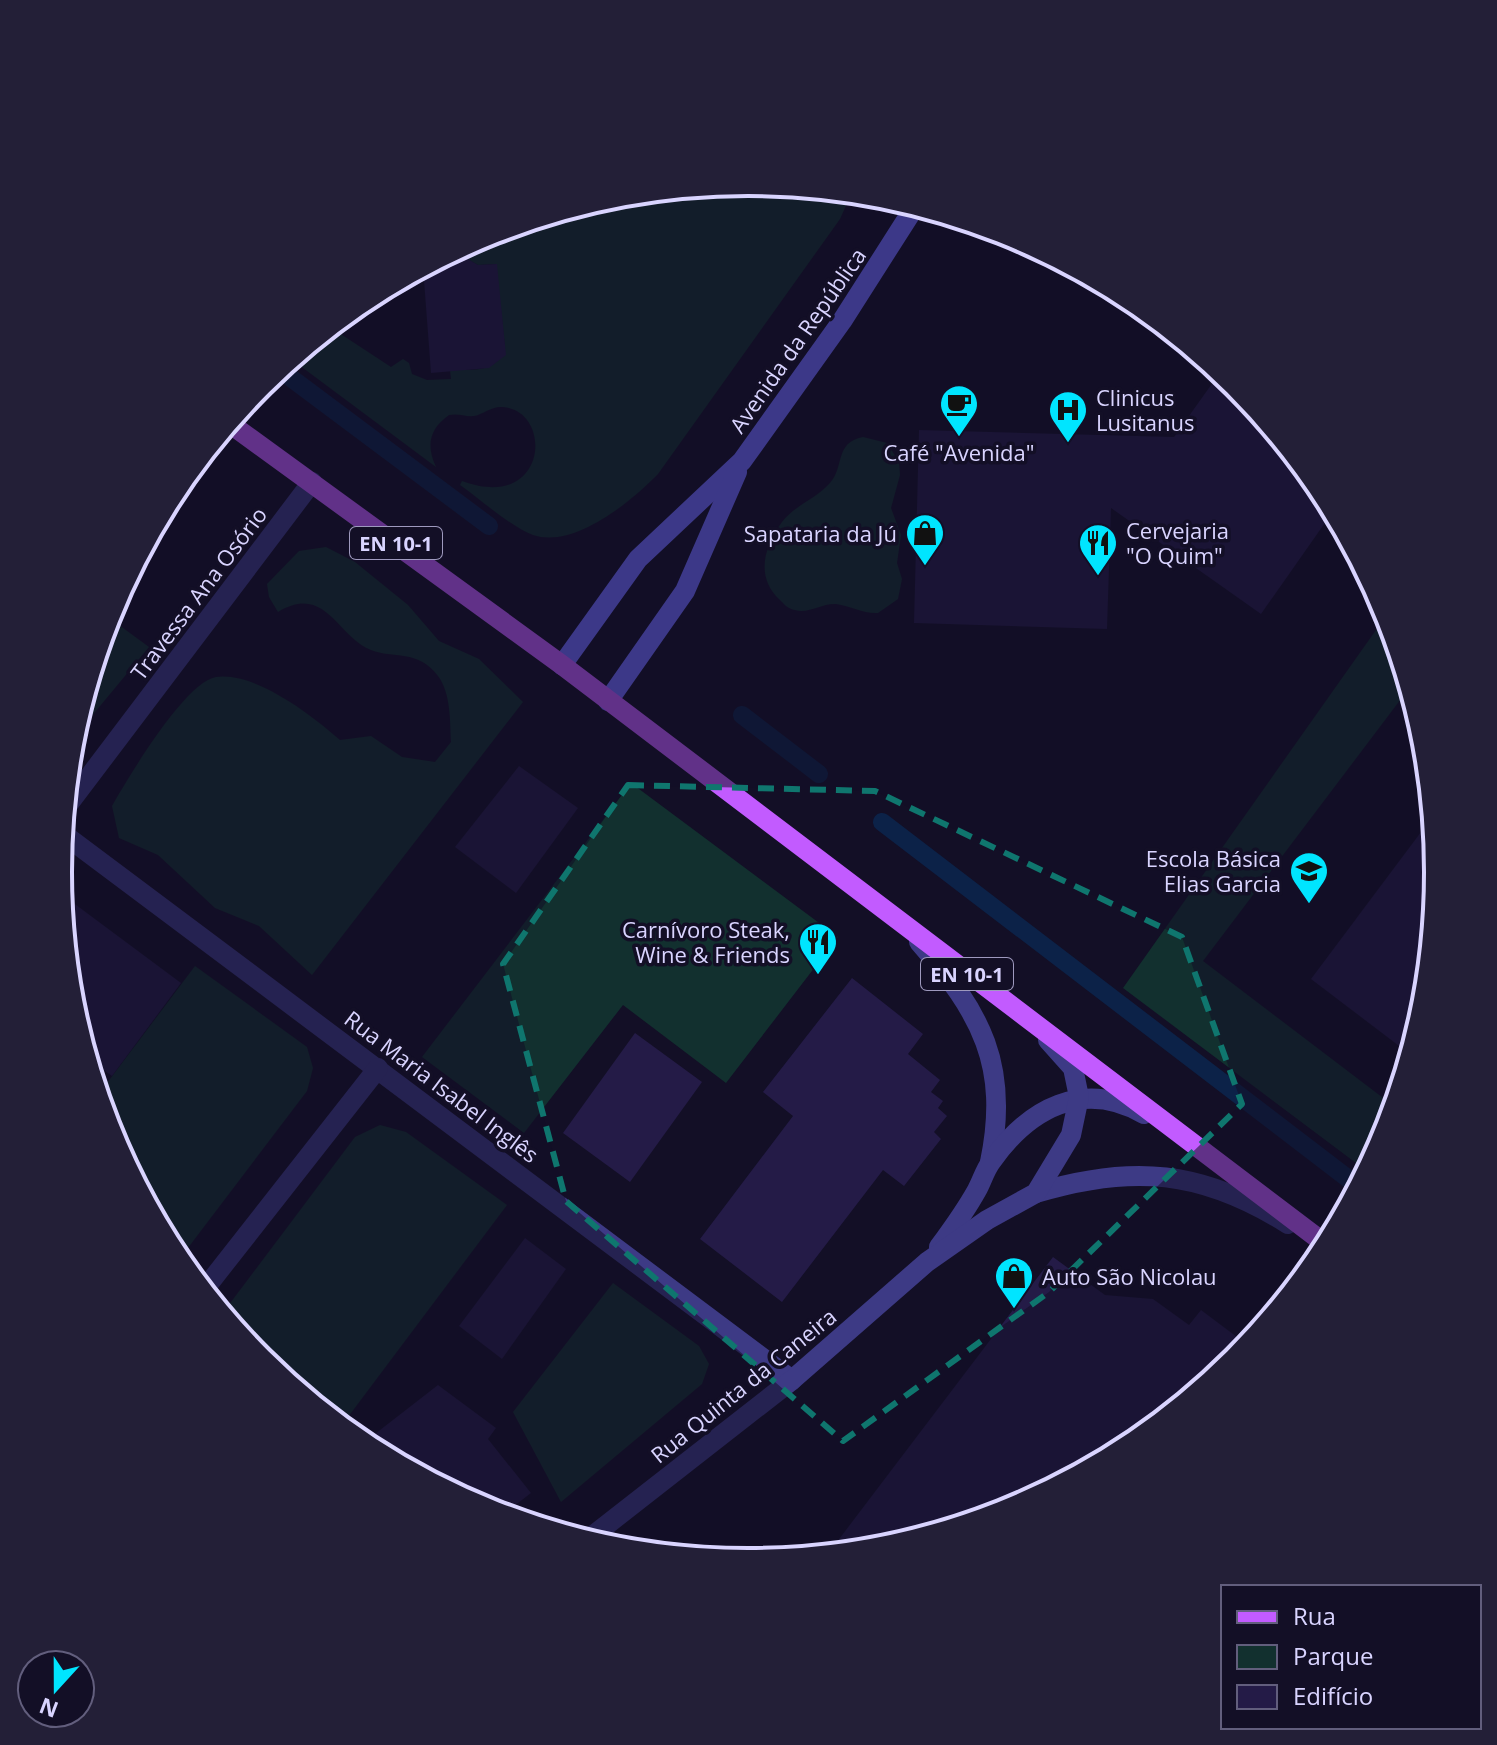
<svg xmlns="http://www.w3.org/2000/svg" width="1497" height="1745" font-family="'Open Sans',sans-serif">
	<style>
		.green { fill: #12302f }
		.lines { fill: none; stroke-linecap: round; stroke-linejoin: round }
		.stream { stroke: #0c2248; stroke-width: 18 }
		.building { fill: #241b47 }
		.street { stroke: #3d3a85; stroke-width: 20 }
		.secondary { stroke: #6f6bff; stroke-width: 20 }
		.primary { stroke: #c25bff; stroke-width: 20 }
		.marked { fill: none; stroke: #0f766e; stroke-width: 6; stroke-dasharray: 16 10; stroke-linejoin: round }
		.labels { text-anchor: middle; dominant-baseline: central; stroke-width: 7; stroke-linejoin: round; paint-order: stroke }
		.shield { fill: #130f26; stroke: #9e99be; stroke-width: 2 }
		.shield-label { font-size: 20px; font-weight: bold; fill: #d9d4ff }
		.street-label { font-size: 22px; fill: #d9d4ff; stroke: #130f26 }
		.poi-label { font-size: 22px; fill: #d9d4ff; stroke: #130f26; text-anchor: start }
		.rim { fill: none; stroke: #d9d4ff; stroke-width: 4 }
	</style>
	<rect width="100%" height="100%" fill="#130f26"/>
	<g class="green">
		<path d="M749,182L852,192L840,219L658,474C632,501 574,549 533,535C511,527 480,499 460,485L462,481C548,513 554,411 503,407C491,406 484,414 474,416C465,417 459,413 449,415C429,429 426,446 436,467L291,359L330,327L391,367L403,359L409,363L412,374L427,380L451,379L450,370C473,369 498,374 505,347L496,264L478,265L459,254L465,245L485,234L614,195Z"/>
		<path d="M863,437L887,443L899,462L900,475L891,508L901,535L897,563L902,579L898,599L878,613C864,614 851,606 836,604C822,603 809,614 795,610C788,609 784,604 780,600C755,577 764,547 782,522C795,505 816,499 830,483C845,466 834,443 863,437Z"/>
		<path d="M326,547L355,562L408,605L439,641L479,659L523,702L312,975L259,926L215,908L158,855L119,838L112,806C128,778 185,682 216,677C254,671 312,715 340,740L371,736L402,757L435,762L451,742C450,722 451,693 438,676C418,649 393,659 371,650C337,637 326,583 278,612L269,597L267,584L299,551Z"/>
		<path d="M1388,613L1410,687L1203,961L1395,1107L1386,1137L1368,1172L1123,988Z"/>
		<path d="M108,617L149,647L71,741V737Z"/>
		<path d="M631,783L838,937L726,1083L623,1005L524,1133L422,1057Z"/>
		<path d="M195,966L307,1047L313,1068L307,1091L178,1261L110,1136L98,1095Z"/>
		<path d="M380,1125L406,1132L507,1205L342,1425L260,1360L222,1314L355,1137Z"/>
		<path d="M613,1283L699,1346L709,1364L702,1384L561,1502L513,1412Z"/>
	</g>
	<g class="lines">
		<g class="stream">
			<path d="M279,369L489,526"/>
			<path d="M742,715L819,774"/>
			<path d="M882,822L1359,1187"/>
		</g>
	</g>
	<g class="building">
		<path d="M454,251L478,265L497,264L506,355L489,368L431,373L423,267Z"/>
		<path d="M1221,371L1237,385L1323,489L1334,510L1261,614L1111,508L1107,629L914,623L919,430L1174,437Z"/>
		<path d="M519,766L578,808L516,893L455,847Z"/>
		<path d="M1433,816L1439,873L1426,1008L1411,1055L1311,979Z"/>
		<path d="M60,893L181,983L112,1076L87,1058L71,1007Z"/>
		<path d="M852,978L923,1034L908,1054L940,1080L931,1092L943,1101L938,1108L947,1116L934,1132L941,1139L904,1186L883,1170L782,1302L700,1239L793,1116L763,1092Z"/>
		<path d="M635,1033L702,1082L630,1182L563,1133Z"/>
		<path d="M525,1238L566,1269L502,1359L459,1326Z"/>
		<path d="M1053,1257L1105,1295L1153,1299L1189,1325L1201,1310L1249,1346L1236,1361L1132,1447L1012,1511L883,1550L827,1555Z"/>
		<path d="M438,1385L496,1428L488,1439L531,1493L501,1516L484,1510L362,1444Z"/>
	</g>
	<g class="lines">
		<g class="street">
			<path d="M64,810L312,482"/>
			<path d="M62,833L792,1380"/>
			<path d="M919,942C981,1013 1010,1065 990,1162"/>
			<path d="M1036,1193C1132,1164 1202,1170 1288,1224"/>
			<path d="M939,1247C953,1228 966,1210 977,1190C982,1181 985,1170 991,1162C1029,1108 1083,1079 1144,1114"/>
			<path d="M203,1291L378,1068"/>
			<path d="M586,1541L792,1380L927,1262L987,1220L1036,1193L1071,1135L1079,1097L1073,1068L1048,1040"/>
		</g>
		<g class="secondary">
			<path d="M562,665L638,559L742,461L842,321L916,205"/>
			<path d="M608,701L685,591L737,472"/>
		</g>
		<path class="primary" d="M229,423L562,665L1328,1246"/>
	</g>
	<path d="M0 0H1497V1745H0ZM628,785L875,791L1182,937L1242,1104L1049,1292L843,1441L566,1201L503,964Z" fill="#130f26" fill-opacity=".55" fill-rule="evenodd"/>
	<path class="marked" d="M628,785L875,791L1182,937L1242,1104L1049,1292L843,1441L566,1201L503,964Z"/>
	<defs>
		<g id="cafe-pin" transform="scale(2)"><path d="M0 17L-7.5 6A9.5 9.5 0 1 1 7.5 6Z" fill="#00e5ff" stroke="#130f26"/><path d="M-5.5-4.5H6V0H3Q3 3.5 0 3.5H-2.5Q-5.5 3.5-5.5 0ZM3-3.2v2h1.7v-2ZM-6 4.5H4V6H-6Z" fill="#111"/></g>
		<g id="hospital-pin" transform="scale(2)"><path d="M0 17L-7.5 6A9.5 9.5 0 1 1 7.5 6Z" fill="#00e5ff" stroke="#130f26"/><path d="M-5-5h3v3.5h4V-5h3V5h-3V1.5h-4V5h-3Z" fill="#111"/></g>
		<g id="shop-pin" transform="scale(2)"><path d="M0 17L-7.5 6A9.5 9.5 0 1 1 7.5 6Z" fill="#00e5ff" stroke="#130f26"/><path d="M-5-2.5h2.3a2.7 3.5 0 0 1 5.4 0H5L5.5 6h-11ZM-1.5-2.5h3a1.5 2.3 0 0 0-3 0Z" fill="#111"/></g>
		<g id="restaurant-pin" transform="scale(2)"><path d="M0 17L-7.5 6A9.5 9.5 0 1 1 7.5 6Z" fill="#00e5ff" stroke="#130f26"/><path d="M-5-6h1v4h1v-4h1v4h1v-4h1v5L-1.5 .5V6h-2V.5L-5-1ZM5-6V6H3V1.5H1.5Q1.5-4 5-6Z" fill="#111"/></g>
		<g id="school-pin" transform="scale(2)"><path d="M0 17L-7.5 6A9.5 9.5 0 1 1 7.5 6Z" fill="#00e5ff" stroke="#130f26"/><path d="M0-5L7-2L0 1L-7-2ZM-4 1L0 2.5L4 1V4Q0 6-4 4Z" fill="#111"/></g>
	</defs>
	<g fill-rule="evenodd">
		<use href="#cafe-pin" x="959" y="404"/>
		<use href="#hospital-pin" x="1068" y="410"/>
		<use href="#shop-pin" x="925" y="533"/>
		<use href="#restaurant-pin" x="1098" y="543"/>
		<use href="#school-pin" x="1309" y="871"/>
		<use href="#restaurant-pin" x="818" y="942"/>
		<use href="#shop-pin" x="1014" y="1276"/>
	</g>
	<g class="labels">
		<g class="shield">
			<rect x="350" y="527" width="92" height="32" rx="6"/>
			<rect x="921" y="958" width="92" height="32" rx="6"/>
		</g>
		<g class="shield-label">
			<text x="396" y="543">EN 10-1</text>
			<text x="967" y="974">EN 10-1</text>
		</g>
		<g class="street-label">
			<text transform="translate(797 340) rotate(-55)">Avenida da República</text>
			<text transform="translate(198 593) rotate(-53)">Travessa Ana Osório</text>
			<text transform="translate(442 1086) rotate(37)">Rua Maria Isabel Inglês</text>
			<text transform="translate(743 1385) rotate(-39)">Rua Quinta da Caneira</text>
		</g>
		<g class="poi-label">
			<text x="1096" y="397">Clinicus<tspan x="1096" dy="25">Lusitanus</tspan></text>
			<text x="959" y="452" text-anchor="middle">Café "Avenida"</text>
			<text x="1126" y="530">Cervejaria<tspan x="1126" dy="25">"O Quim"</tspan></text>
			<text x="897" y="533" text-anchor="end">Sapataria da Jú</text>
			<text x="1281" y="858" text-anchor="end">Escola Básica<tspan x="1281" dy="25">Elias Garcia</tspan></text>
			<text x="790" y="929" text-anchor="end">Carnívoro Steak,<tspan x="790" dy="25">Wine &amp; Friends</tspan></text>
			<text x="1042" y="1276">Auto São Nicolau</text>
		</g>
	</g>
	<path d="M0 0H1497V1745H0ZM72 872a676 676 0 1 1 1352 0a676 676 0 1 1-1352 0Z" fill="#231f37" fill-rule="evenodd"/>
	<path class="rim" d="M72 872a676 676 0 1 1 1352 0a676 676 0 1 1-1352 0Z"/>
	<rect x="1221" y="1585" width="260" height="144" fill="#130f26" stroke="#625e7d" stroke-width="2"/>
	<rect x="1237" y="1611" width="40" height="12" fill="#c25bff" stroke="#625e7d" stroke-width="2"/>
	<text x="1293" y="1625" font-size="24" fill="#d9d4ff">Rua</text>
	<rect x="1237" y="1645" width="40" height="24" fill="#12302f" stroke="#625e7d" stroke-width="2"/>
	<text x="1293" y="1665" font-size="24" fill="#d9d4ff">Parque</text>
	<rect x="1237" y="1685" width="40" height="24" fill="#241b47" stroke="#625e7d" stroke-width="2"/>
	<text x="1293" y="1705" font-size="24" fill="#d9d4ff">Edifício</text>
	<g transform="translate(56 1689) rotate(201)"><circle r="38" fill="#130f26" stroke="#625e7d" stroke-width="2"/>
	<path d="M0-6L14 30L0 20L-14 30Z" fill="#00e5ff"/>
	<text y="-12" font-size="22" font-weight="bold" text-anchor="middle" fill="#d9d4ff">N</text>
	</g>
</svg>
